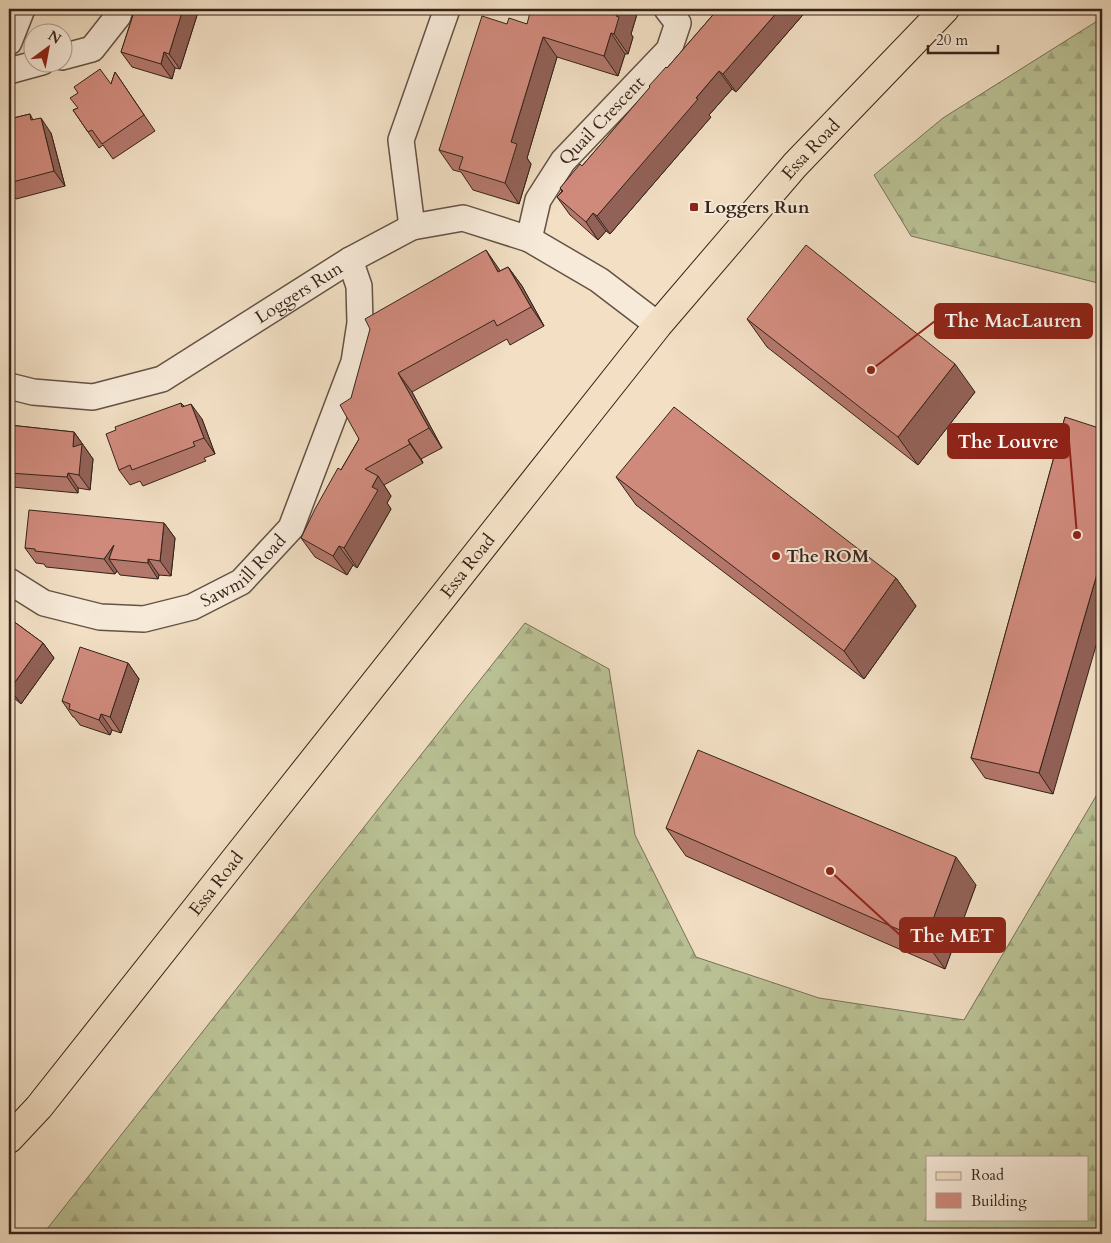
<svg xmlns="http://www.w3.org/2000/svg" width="1111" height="1243" font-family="Cardo,serif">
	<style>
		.forest { fill: url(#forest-firs); stroke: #777257; fill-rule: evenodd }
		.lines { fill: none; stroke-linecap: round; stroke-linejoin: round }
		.street-casing { stroke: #645244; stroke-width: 28 }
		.primary-casing { stroke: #342319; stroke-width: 30 }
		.street { stroke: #f7ead9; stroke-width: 25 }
		.primary { stroke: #f2dfc4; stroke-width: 28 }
		.wall { fill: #b3776b; stroke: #342319 }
		.shaded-wall { fill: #926157; stroke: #342319 }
		.building { fill: #d08a7c; stroke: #342319 }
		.poi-dot { fill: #8f2418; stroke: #f7ead9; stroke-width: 2 }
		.labels { text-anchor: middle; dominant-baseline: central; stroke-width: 4; stroke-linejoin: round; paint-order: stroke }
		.street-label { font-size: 18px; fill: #342319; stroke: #f7ead9 }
		.poi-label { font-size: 18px; font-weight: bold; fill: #342319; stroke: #f7ead9; text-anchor: start }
		.leader { fill: none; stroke: #8f2418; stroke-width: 2 }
		.callout-dot { fill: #8f2418; stroke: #f7ead9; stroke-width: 2 }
		.callout { fill: #8f2418; stroke: #8f2418; stroke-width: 2 }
		.callout-label { font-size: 19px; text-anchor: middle; font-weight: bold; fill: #fff }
	</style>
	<defs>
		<pattern id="forest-firs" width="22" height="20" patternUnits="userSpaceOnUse" patternTransform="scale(1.25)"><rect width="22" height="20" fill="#bac295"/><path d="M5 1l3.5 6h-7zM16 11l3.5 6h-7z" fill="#a0a680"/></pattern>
	</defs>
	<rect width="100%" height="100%" fill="#f2dfc4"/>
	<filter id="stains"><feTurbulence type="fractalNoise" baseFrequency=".004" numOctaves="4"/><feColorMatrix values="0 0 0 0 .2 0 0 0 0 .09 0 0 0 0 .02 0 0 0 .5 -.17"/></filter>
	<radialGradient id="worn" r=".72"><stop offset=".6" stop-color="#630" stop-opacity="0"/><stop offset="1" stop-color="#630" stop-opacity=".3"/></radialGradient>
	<g class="forest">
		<path d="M1102,18V284L911,236L874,175L943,118Z"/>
		<path d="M525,623L609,669L635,835L696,957L819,998L964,1020L1102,786V1234H43ZM927,1157H1087V1219H927Z"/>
	</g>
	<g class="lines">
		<g class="street-casing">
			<g id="street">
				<path d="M9,42L22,9"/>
				<path d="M62,57L92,49L118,16L120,9"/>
				<path d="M9,71L42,62"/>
				<path d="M412,227L401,140L447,9"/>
				<path id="s1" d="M529,239L538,200L563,161L669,50L678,23L667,9"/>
				<path id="s2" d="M9,386L33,392L93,397L162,379L350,260L412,227L463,218L529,239L599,280L658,325"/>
				<path id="s3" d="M9,581L44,603L100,617L144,619L192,607L241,582L291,528L354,362L360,323L359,286L350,260"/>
			</g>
		</g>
		<g class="primary-casing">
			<g id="primary">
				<path id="s4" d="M9,1139L39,1107L658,325L795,165L945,9"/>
			</g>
		</g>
		<use href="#street" class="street"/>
		<use href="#primary" class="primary"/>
	</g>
	<g class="wall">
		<path d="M135,9H199L180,69L175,68L172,79L132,67L121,52Z"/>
		<path d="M544,9H633L637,14L631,34L633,37L628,54H625L618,76L557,57L527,158L531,164L519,204L473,190L461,172L453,170L439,150L507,24H527L543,12Z"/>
		<path d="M718,9H808L736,92L732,89L709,115L711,117L610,234L606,231L598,240L570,215L557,197L562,191L560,188L582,166L667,68Z"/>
		<path d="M115,72L155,131L113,159L103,145L99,148L73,110L78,108L111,84Z"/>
		<path d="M30,114L33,120L51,133L65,186L16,199L9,189V119Z"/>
		<path d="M508,267L522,286L544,326L510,345L507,339L412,392L442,448L421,459L423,463L384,485L391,496L387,503L391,509L357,568L353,565L347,575L315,557L301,538L359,439L351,398L500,271Z"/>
		<path d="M747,319L975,392L918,465L767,347Z"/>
		<path d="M181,403L184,406L202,419L215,454L204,458L206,461L143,486L140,481L130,485L119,470Z"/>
		<path d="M1065,417L1053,794L985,778L971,758Z"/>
		<path d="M9,425L74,432L93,459L90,490L78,488V493L12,487L9,483Z"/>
		<path d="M616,477L896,578L916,606L864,679L636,505Z"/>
		<path d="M164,523L175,538L171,576L159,575L158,579L120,575L117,571L115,574L46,567L44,564L36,563L25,548Z"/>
		<path d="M9,618L43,643L54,658L21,704L14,698L10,704L9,703Z"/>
		<path d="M128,663L139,679L121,733L112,730L110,735L80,725L74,717H73L62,701Z"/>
		<path d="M666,828L976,885L945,969L686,856Z"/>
	</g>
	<g class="shaded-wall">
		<path d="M183,9H199L180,69L169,54Z"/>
		<path d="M619,9H633L637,14L631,34L633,37L628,54L614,34L616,16Z"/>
		<path d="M780,9H808L736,92L723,74Z"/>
		<path d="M611,33L625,54L618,76L604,56Z"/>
		<path d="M543,37L557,57L527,158L531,164L519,204L505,183L511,142Z"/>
		<path d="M164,52L175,68L172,79L161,64Z"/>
		<path d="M719,71L732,89L709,115L711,117L610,234L597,216Z"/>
		<path d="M41,118L51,133L65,186L54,171Z"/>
		<path d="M593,213L606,231L598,240L586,222Z"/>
		<path d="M486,250L499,269L512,291L498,272Z"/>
		<path d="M508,267L522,286L544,326L531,307Z"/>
		<path d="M955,364L975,392L918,465L898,437Z"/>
		<path d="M398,373L412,392L442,448L429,428Z"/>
		<path d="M191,404L202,419L215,454L204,438Z"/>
		<path d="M74,432L93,459L90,490L79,475L73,447Z"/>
		<path d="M408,440L421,459L423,463L410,444Z"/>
		<path d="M68,473L78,488V493L67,477Z"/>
		<path d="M378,476L391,496L387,503L391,509L357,568L344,548L372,487Z"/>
		<path d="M164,523L175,538L171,576L160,561Z"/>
		<path d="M114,545L109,559L117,571L115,574L104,559Z"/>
		<path d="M339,546L353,565L347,575L333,556Z"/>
		<path d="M1102,557V625L1053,794L1039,773Z"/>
		<path d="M148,559L159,575L158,579L148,563Z"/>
		<path d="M896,578L916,606L864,679L844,651Z"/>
		<path d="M43,643L54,658L21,704L10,689Z"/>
		<path d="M128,663L139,679L121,733L110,717Z"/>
		<path d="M9,691L14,698L10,704L9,702Z"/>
		<path d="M101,714L112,730L110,735L99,720Z"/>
		<path d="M956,857L976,885L945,969L925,941Z"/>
	</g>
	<g class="building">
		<path d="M135,9H183L169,54L164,52L161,64L121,52Z"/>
		<path d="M531,9L543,12L544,9H619L616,16L619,17L614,34L611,33L604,56L543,37L511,142L517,144L505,183L459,169L463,157L439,150L482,16L507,24L509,18L527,24Z"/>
		<path d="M718,9H780L723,74L719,71L696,98L698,99L597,216L593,213L586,222L557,197L563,191L560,188L580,164L582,166L650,87L649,86L666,67L667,68Z"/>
		<path d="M100,69L111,84L115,72L144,115L102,144L92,130L88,132L73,110L78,108L70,98L78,93L74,87Z"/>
		<path d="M30,114L31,120L41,118L54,171L9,183V119Z"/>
		<path d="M806,245L955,364L898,437L747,319Z"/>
		<path d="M486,250L498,272L508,267L531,307L497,326L494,320L398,373L429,428L408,440L410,444L365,469L378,476L372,487L378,490L344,548L339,546L333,556L301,538L315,509L338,468L341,470L359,439L340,405L351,398L370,329L365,319Z"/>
		<path d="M181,403L182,407L191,404L204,438L193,442L195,446L132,470L130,465L119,470L106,434L116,430L115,427Z"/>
		<path d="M674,407L896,578L844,651L616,477Z"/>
		<path d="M1065,417L1102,429V557L1039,773L971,758Z"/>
		<path d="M9,425L74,432L73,447L82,444L79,475L68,473L67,477L9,473Z"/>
		<path d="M29,510L164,523L160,561L148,559V563L109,559L114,545L104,559L35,551V549L25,548Z"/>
		<path d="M9,618L43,643L10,689L9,687Z"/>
		<path d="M80,647L128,663L110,717L101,714L99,720L69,709L70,704L62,701Z"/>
		<path d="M698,750L956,857L925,941L666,828Z"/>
	</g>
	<g class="poi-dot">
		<rect x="689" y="202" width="10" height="10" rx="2.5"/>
		<circle cx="776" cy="556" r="5"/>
	</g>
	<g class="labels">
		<g class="street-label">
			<text stroke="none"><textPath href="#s1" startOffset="142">Quail Crescent</textPath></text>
			<text stroke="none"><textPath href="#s4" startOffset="1274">Essa Road</textPath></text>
			<text stroke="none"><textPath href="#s2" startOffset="318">Loggers Run</textPath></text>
			<text stroke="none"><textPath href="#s4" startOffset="734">Essa Road</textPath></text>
			<text stroke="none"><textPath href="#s3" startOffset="256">Sawmill Road</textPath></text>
			<text stroke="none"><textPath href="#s4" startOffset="329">Essa Road</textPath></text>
		</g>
		<g class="poi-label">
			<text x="704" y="207">Loggers Run</text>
			<text x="786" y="556">The ROM</text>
		</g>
	</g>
	<path class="leader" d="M871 370L935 321M1077 535L1069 441M830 871L900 935"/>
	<g class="callout-dot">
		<circle cx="871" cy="370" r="5"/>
		<circle cx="1077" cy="535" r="5"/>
		<circle cx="830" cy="871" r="5"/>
	</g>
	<g class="callout">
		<rect x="935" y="304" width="157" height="34" rx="5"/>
		<rect x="948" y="424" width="121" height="34" rx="5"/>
		<rect x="900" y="918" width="105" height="34" rx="5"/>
	</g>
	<g class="callout-label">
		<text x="1013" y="327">The MacLauren</text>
		<text x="1008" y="448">The Louvre</text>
		<text x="952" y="942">The MET</text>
	</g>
	<rect width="1111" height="1243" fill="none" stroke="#f2dfc4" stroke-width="30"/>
	<rect x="10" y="10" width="1091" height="1223" fill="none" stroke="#342319" stroke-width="2.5"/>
	<rect x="15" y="15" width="1081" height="1213" fill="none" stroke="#342319"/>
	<rect x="926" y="1156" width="162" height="65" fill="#f7ead9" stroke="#a99a8c"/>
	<rect x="936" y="1172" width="25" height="8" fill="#f2dfc4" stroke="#a99a8c"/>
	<text x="971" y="1180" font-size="15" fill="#342319">Road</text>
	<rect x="936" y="1193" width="25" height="15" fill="#d08a7c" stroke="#a99a8c"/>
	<text x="971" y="1206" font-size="15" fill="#342319">Building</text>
	<g transform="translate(48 48) rotate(32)"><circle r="24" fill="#f7ead9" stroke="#a99a8c"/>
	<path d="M0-4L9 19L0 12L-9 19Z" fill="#8f2418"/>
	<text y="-8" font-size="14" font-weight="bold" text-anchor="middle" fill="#342319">N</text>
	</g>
	<path d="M928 45v8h70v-8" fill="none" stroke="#342319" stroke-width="2.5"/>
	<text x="936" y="45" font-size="15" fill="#342319" stroke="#f7ead9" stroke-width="4" paint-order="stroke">20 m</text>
	<rect width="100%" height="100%" filter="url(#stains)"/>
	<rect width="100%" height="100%" fill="url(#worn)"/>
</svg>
